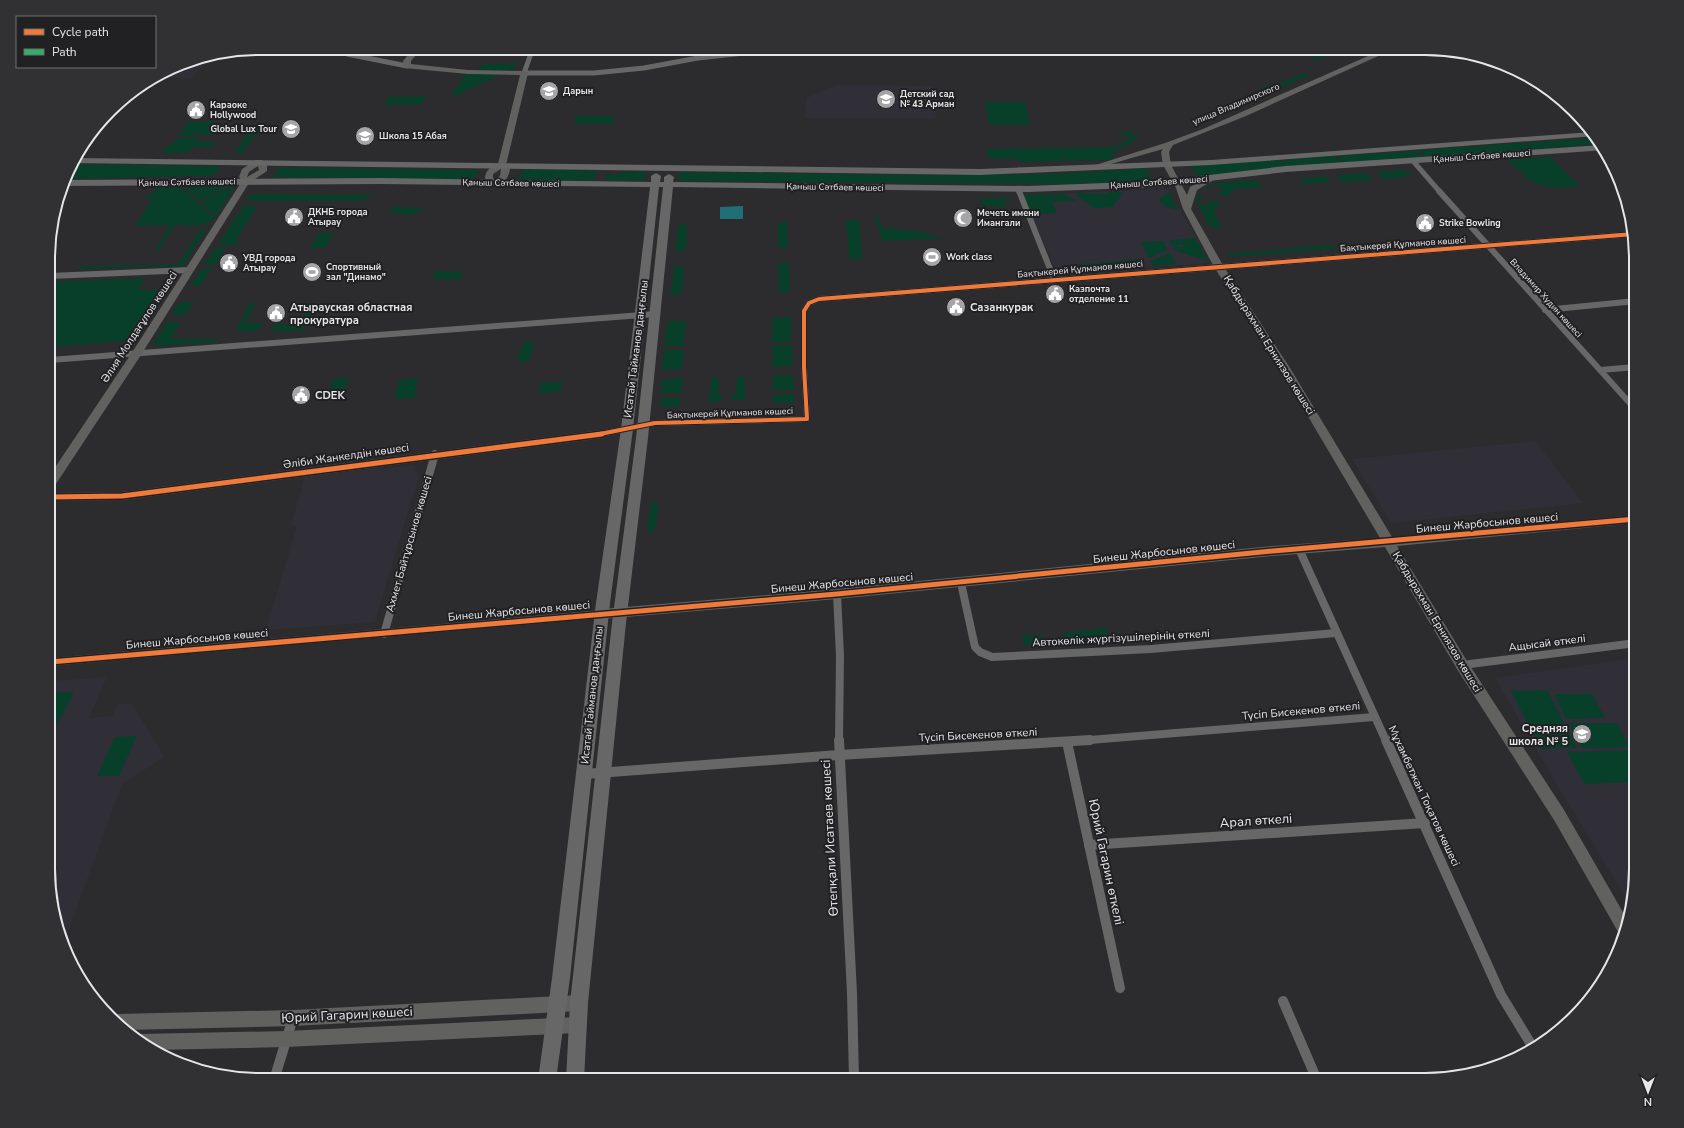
<svg xmlns="http://www.w3.org/2000/svg" width="1684" height="1128" font-family="'Nunito Sans',sans-serif">
	<style>
		.built { fill: #302f38 }
		.green { fill: #083f2b }
		.water { fill: #226e76 }
		.lines { fill: none; stroke-linecap: round; stroke-linejoin: round }
		.street-far3 { stroke: #686767; stroke-width: 5 }
		.street-far2 { stroke: #686767; stroke-width: 6 }
		.street-far1 { stroke: #686767; stroke-width: 8 }
		.street { stroke: #686767; stroke-width: 10 }
		.secondary { fill: #616160; fill-rule: evenodd }
		.primary { fill: #686768; fill-rule: evenodd }
		.quiet { stroke: #2db169; stroke-width: 2.5; stroke-dasharray: 5 2.5; stroke-linecap: butt }
		.cycleway-far1-casing { stroke: #212124; stroke-width: 6 }
		.cycleway-casing { stroke: #212124; stroke-width: 8 }
		.cycleway-far1 { stroke: #f17a3a; stroke-width: 4 }
		.cycleway { stroke: #f17a3a; stroke-width: 5 }
		.labels { text-anchor: middle; dominant-baseline: central; stroke-width: 4; stroke-linejoin: round; paint-order: stroke }
		.far-poi-label { font-size: 9px; font-weight: bold; fill: #e6e6e8; stroke: #212124; text-anchor: start }
		.far-street-label { font-size: 9px; fill: #e6e6e8; stroke: #212124 }
		.poi-label { font-size: 11px; font-weight: bold; fill: #e6e6e8; stroke: #212124; text-anchor: start }
		.street-label { font-size: 11px; fill: #e6e6e8; stroke: #212124 }
		.near-street-label { font-size: 13px; fill: #e6e6e8; stroke: #212124 }
		.rim { fill: none; stroke: #e6e6e8; stroke-width: 2 }
	</style>
	<rect width="100%" height="100%" fill="#2c2b2d"/>
	<g class="built">
		<path d="M210,58L191,79L157,77L178,64Z"/>
		<path d="M837,85L933,86L936,118H805L806,98Z"/>
		<path d="M1168,189L1210,263L1057,273L1023,195Z"/>
		<path d="M1535,441L1583,503L1391,523L1352,459Z"/>
		<path d="M414,465L419,476L375,622L266,630L297,526L291,525L305,476Z"/>
		<path d="M1636,658V883L1631,906L1560,790L1495,678Z"/>
		<path d="M107,677L89,718L112,716L117,704L131,703L165,757L122,784L65,940L50,897V681Z"/>
	</g>
	<g class="green">
		<path d="M1323,48H1327L1334,53L1317,60L1307,55Z"/>
		<path d="M517,63L514,70L477,71L484,64Z"/>
		<path d="M1304,73L1310,75L1262,96L1256,93L1264,89L1261,88L1270,84L1274,86Z"/>
		<path d="M466,74L500,75L450,98Z"/>
		<path d="M426,96L422,104L384,105L388,97Z"/>
		<path d="M1248,96L1254,99L1208,120L1202,117Z"/>
		<path d="M986,102H1025L1030,125H989L985,103Z"/>
		<path d="M577,116H615L612,124H574Z"/>
		<path d="M192,122H216L212,128H225L227,130L221,134L179,136L186,124Z"/>
		<path d="M255,124H264L242,153H234Z"/>
		<path d="M1132,131L1131,133L1139,138L1130,142L1132,144L1109,154L1116,157L1110,160L1065,161L1064,158H1061L1062,161L1020,162V159L988,158L986,149L1119,147L1123,145L1122,141L1129,139L1125,134H1119L1118,132Z"/>
		<path d="M178,138H196L198,141L213,142L215,147H193L189,152L161,154L171,143H174Z"/>
		<path d="M1597,138L1601,144L1425,157L1420,150Z"/>
		<path d="M1417,151L1423,157L1344,163L1338,156Z"/>
		<path d="M1336,156L1341,163L1286,167L1281,160Z"/>
		<path d="M1550,157L1580,186C1559,188 1537,190 1521,173H1525L1523,171L1518,170L1507,160Z"/>
		<path d="M1280,160L1285,167L1198,176L1191,166Z"/>
		<path d="M71,164L218,166L220,167L217,173L207,176L66,179Z"/>
		<path d="M279,168L478,170L474,180L273,177Z"/>
		<path d="M1146,168L1152,180L1072,184L678,181L680,172C835,173 991,181 1146,168Z"/>
		<path d="M523,169L597,171L593,181L518,179Z"/>
		<path d="M1401,170L1414,176L1382,179L1376,172Z"/>
		<path d="M622,172H646L644,180H605L607,174H621Z"/>
		<path d="M1368,173V176L1374,180L1341,182L1340,178L1335,175Z"/>
		<path d="M1327,176V179L1332,182L1303,184L1300,179Z"/>
		<path d="M1255,180L1263,187L1235,189L1227,197L1216,193L1223,191L1220,186H1211L1209,188L1211,191L1206,187L1216,183Z"/>
		<path d="M159,187L182,188L215,217C206,229 188,225 175,225L159,250H155L170,225L135,226L152,200L145,199Z"/>
		<path d="M185,187H229L203,198H197Z"/>
		<path d="M231,187L234,188L216,216L200,201Z"/>
		<path d="M1107,192H1120L1123,194L1114,204L1115,207L1093,208L1077,196V193L1107,194Z"/>
		<path d="M1169,192L1178,209C1169,209 1164,207 1159,199Z"/>
		<path d="M251,194L370,195L368,199L360,201H247Z"/>
		<path d="M1065,194L1079,203L1073,201L1052,202L1057,213L1032,215L1024,195Z"/>
		<path d="M1198,195L1205,197L1198,199V202L1204,205L1211,203L1210,199L1221,203L1213,211L1223,228L1210,227L1196,201V196Z"/>
		<path d="M982,198H1009L1010,201H1004L1005,207H1009V208L979,205Z"/>
		<path d="M244,205L254,206L256,208L235,242L241,243L239,245H218Z"/>
		<path d="M394,207L424,208L425,209L411,215L389,213Z"/>
		<path d="M875,215H878L882,227L929,233V235L946,238L882,241Z"/>
		<path d="M846,220H859L862,259H849Z"/>
		<path d="M787,222L788,247H778V223Z"/>
		<path d="M687,224L686,250L675,251L678,225Z"/>
		<path d="M201,229H207L183,266L78,269L80,266L178,264Z"/>
		<path d="M319,233H334L325,248H310Z"/>
		<path d="M1195,238L1208,261L1175,251L1173,247H1183L1182,244L1172,246L1169,240Z"/>
		<path d="M1163,241L1168,250L1149,258L1141,242Z"/>
		<path d="M1333,245L1336,249L1229,257L1227,254Z"/>
		<path d="M216,248H226L215,265H204Z"/>
		<path d="M1170,253L1176,264L1153,266L1151,261Z"/>
		<path d="M1143,259L1145,263L1070,269L1068,265Z"/>
		<path d="M778,263H789L790,292H779Z"/>
		<path d="M674,266L684,267L682,291H679V295H671Z"/>
		<path d="M202,269H212L200,286H190Z"/>
		<path d="M436,271L463,272L460,279H432Z"/>
		<path d="M145,278L138,290H161L125,341L50,347V282Z"/>
		<path d="M180,302H194L185,315H171Z"/>
		<path d="M256,303L245,323H262L258,331H236L249,304Z"/>
		<path d="M311,305H317L303,331H271L275,324C301,324 298,328 311,305Z"/>
		<path d="M791,317V342L772,343L773,318Z"/>
		<path d="M668,321H686L683,346H664Z"/>
		<path d="M167,322L181,323L170,339H218L217,342L155,346L153,344Z"/>
		<path d="M523,342H535L529,361H517Z"/>
		<path d="M773,346H792V366L772,367Z"/>
		<path d="M664,350H684L682,369L662,370Z"/>
		<path d="M773,375H793L794,390H773Z"/>
		<path d="M349,377L346,388L330,390L333,379Z"/>
		<path d="M737,377H745V400H731L732,395L736,394Z"/>
		<path d="M418,378L414,398L395,399L399,380Z"/>
		<path d="M683,378L681,393H661L663,379Z"/>
		<path d="M711,378H719L718,395H723L722,401L709,402Z"/>
		<path d="M562,382L561,391L539,393L540,383Z"/>
		<path d="M794,394V403H773V395Z"/>
		<path d="M661,398H681L680,406L660,407Z"/>
		<path d="M651,501L658,504L656,528L647,534Z"/>
		<path d="M1106,628L1110,642L1067,647L1063,633Z"/>
		<path d="M1022,635H1042L1044,644L1024,645Z"/>
		<path d="M1547,690L1577,748L1541,749L1511,691Z"/>
		<path d="M50,692H74L56,727H50Z"/>
		<path d="M1554,694H1592L1605,718L1566,719Z"/>
		<path d="M1569,723H1617L1630,747L1582,748Z"/>
		<path d="M137,736L119,776H97L115,737Z"/>
		<path d="M1633,750L1636,754V782L1584,784L1567,752Z"/>
	</g>
	<path class="water" d="M743,206V219H720V207Z"/>
	<g class="lines">
		<g class="street-far3">
			<path d="M533,48L524,73H594L644,68L698,58L792,48"/>
			<path d="M347,54L407,66"/>
			<path d="M1413,161L1440,192"/>
			<path d="M1018,189L1019,192"/>
		</g>
		<g class="street-far2">
			<path d="M1019,191L1054,279"/>
			<path d="M1439,191L1636,410"/>
			<path d="M50,276L190,270"/>
			<path d="M1545,310L1636,301"/>
			<path d="M50,360L655,314"/>
			<path d="M1600,370L1636,367"/>
			<path d="M595,435L655,423L807,419L804,367V311L809,303L819,299L1634,234"/>
		</g>
		<g class="street-far1">
			<path d="M50,497L122,496L602,434"/>
			<path d="M1299,549L1386,741"/>
			<path d="M961,583L975,647L980,652L992,657L1151,649L1336,633"/>
			<path d="M837,594L840,656L839,741"/>
			<path d="M384,634L435,454"/>
			<path d="M50,662L602,614"/>
			<path d="M1462,665L1636,643"/>
			<path d="M1077,741L1374,717"/>
		</g>
		<g class="street">
			<path d="M839,740L852,993L854,1080"/>
			<path d="M1386,740L1501,995L1534,1049"/>
			<path d="M1067,742L1120,988"/>
			<path d="M584,774L839,755L1090,740"/>
			<path d="M1089,845L1425,823"/>
			<path d="M1283,1001L1317,1080"/>
			<path d="M274,1080L293,1018"/>
		</g>
		<g class="secondary">
			<path d="M414,48H422L411,61V64L468,70L524,71L528,73L506,165L510,169C509,178 502,187 492,185L485,179C485,170 491,167 498,164L520,75L468,74L404,68L403,61ZM501,169L500,176L495,180L493,178V174Z"/>
			<path d="M1386,48H1396L1246,116L1173,145L1169,152L1171,165L1187,195L1190,187L1210,176L1213,175L1217,178L1197,190L1191,209L1224,267L1290,368L1392,537L1636,515V523L1397,546L1467,661L1564,810L1628,921L1624,939L1621,937L1554,820L1457,669L1385,547L1273,556L837,599L602,619L598,618L596,614L598,610L602,609L837,589L1273,546L1380,538L1280,369L1214,267L1183,209L1176,188L1163,165L1161,152L1163,149L1090,170L1086,168L1165,143L1203,129Z"/>
			<path d="M256,160H262L267,164V171L249,183L141,355L54,487L50,488V475L133,351L242,181L239,177L242,169ZM258,166L259,170L247,177L249,172Z"/>
			<path d="M579,995L585,997L587,1003L585,1009L579,1011L293,1026L125,1030L110,1017L116,1014L293,1010Z"/>
			<path d="M577,1017L583,1019L585,1025L583,1031L577,1033L286,1047L153,1050L141,1044L133,1037L139,1034L286,1031Z"/>
		</g>
		<g class="primary">
			<path d="M1592,132L1596,136L1211,165L980,175L71,163L75,158L980,169L1211,160Z"/>
			<path d="M1602,145L1606,150L1286,172L1157,187L1028,192L673,187L648,438L626,623L588,1003L584,1080H566L570,1003L612,623L636,438L663,187H659L633,429L610,603L570,978L556,1080H538L552,978L596,603L621,429L650,187L381,184L64,186L65,180L381,178L651,182V176L656,173L661,176L660,182H664V177L669,174L674,177L673,182L1028,186L1157,181L1286,166Z"/>
		</g>
		<path class="quiet" d="M962,48L1061,53L1120,48"/>
		<g class="cycleway-far1-casing">
			<path id="cycleway-far1" d="M595,435L655,423L807,419L804,367V311L809,303L819,299L1634,234"/>
		</g>
		<g class="cycleway-casing">
			<g id="cycleway">
				<path d="M50,497L122,496L602,434"/>
				<path d="M50,662L837,594L1273,551L1636,519"/>
			</g>
		</g>
		<use href="#cycleway-far1" class="cycleway-far1"/>
		<use href="#cycleway" class="cycleway"/>
	</g>
	<defs>
		<g id="school-disc" transform="scale(1)"><circle r="9.5" fill="#a5a5a7" stroke="#212124"/><path d="M0-5L7-2L0 1L-7-2ZM-4 1L0 2.5L4 1V4Q0 6-4 4Z" fill="#fff"/></g>
		<g id="civic-disc" transform="scale(1)"><circle r="9.5" fill="#a5a5a7" stroke="#212124"/><path d="M-.6-6.5H3V-4.5H.6V-3L4-1V1h2V6H-6V1h2V-1L-.6-3ZM-1.2 2.5V6h2.4V2.5Z" fill="#fff"/></g>
		<g id="mosque-disc" transform="scale(1)"><circle r="9.5" fill="#a5a5a7" stroke="#212124"/><path d="M3.5-4.9A6 6 0 1 0 3.5 4.9A5 5 0 1 1 3.5-4.9Z" fill="#fff"/></g>
		<g id="stadium-disc" transform="scale(1)"><circle r="9.5" fill="#a5a5a7" stroke="#212124"/><path d="M0-5a6.5 5 0 1 0 0 10a6.5 5 0 1 0 0-10ZM-3.5-1.8h7v3.6h-7Z" fill="#fff"/></g>
	</defs>
	<g fill-rule="evenodd">
		<use href="#school-disc" x="549" y="91"/>
		<use href="#school-disc" x="886" y="99"/>
		<use href="#civic-disc" x="196" y="110"/>
		<use href="#school-disc" x="291" y="129"/>
		<use href="#school-disc" x="365" y="136"/>
		<use href="#civic-disc" x="294" y="217"/>
		<use href="#mosque-disc" x="963" y="218"/>
		<use href="#civic-disc" x="1425" y="223"/>
		<use href="#stadium-disc" x="932" y="257"/>
		<use href="#civic-disc" x="229" y="263"/>
		<use href="#stadium-disc" x="312" y="272"/>
		<use href="#civic-disc" x="1055" y="294"/>
		<use href="#civic-disc" x="956" y="307"/>
		<use href="#civic-disc" x="276" y="313"/>
		<use href="#civic-disc" x="301" y="395"/>
		<use href="#school-disc" x="1582" y="734"/>
	</g>
	<g class="labels">
		<g class="far-poi-label">
			<text x="563" y="91">Дарын</text>
			<text x="900" y="94">Детский сад<tspan x="900" dy="10">№ 43 Арман</tspan></text>
			<text x="210" y="105">Караоке<tspan x="210" dy="10">Hollywood</tspan></text>
			<text x="277" y="129" text-anchor="end">Global Lux Tour</text>
			<text x="379" y="136">Школа 15 Абая</text>
			<text x="308" y="212">ДКНБ города<tspan x="308" dy="10">Атырау</tspan></text>
			<text x="977" y="213">Мечеть имени<tspan x="977" dy="10">Имангали</tspan></text>
			<text x="1439" y="223">Strike Bowling</text>
			<text x="946" y="257">Work class</text>
			<text x="243" y="258">УВД города<tspan x="243" dy="10">Атырау</tspan></text>
			<text x="326" y="267">Спортивный<tspan x="326" dy="10">зал "Динамо"</tspan></text>
			<text x="1069" y="289">Казпочта<tspan x="1069" dy="10">отделение 11</tspan></text>
		</g>
		<g class="far-street-label">
			<text transform="translate(1236 104) rotate(-23)">улица Владимирского</text>
			<text transform="translate(1482 156) rotate(-4)">Қаныш Сәтбаев көшесі</text>
			<text transform="translate(187 182) rotate(-1)">Қаныш Сәтбаев көшесі</text>
			<text transform="translate(1159 182) rotate(-4)">Қаныш Сәтбаев көшесі</text>
			<text transform="translate(511 183) rotate(1)">Қаныш Сәтбаев көшесі</text>
			<text transform="translate(835 187) rotate(1)">Қаныш Сәтбаев көшесі</text>
			<text transform="translate(1403 244) rotate(-4)">Бақтыкерей Құлманов көшесі</text>
			<text transform="translate(1080 269) rotate(-5)">Бақтыкерей Құлманов көшесі</text>
			<text transform="translate(1546 298) rotate(48)">Владимир Худин көшесі</text>
			<text transform="translate(730 413) rotate(-2)">Бақтыкерей Құлманов көшесі</text>
		</g>
		<g class="poi-label">
			<text x="290" y="307">Атырауская областная<tspan x="290" dy="13">прокуратура</tspan></text>
			<text x="970" y="307">Сазанкурак</text>
			<text x="315" y="395">CDEK</text>
			<text x="1568" y="728" text-anchor="end">Средняя<tspan x="1568" dy="13">школа № 5</tspan></text>
		</g>
		<g class="street-label">
			<text transform="translate(139 327) rotate(-57)">Әлия Молдағұлов көшесі</text>
			<text transform="translate(1269 345) rotate(58)">Қабдырахман Ерниязов көшесі</text>
			<text transform="translate(636 349) rotate(-83)">Исатай Тайманов даңғылы</text>
			<text transform="translate(346 456) rotate(-8)">Әліби Жанкелдін көшесі</text>
			<text transform="translate(1487 523) rotate(-5)">Бинеш Жарбосынов көшесі</text>
			<text transform="translate(409 544) rotate(-74)">Ахмет Байтұрсынов көшесі</text>
			<text transform="translate(1164 552) rotate(-6)">Бинеш Жарбосынов көшесі</text>
			<text transform="translate(842 583) rotate(-5)">Бинеш Жарбосынов көшесі</text>
			<text transform="translate(519 611) rotate(-5)">Бинеш Жарбосынов көшесі</text>
			<text transform="translate(1437 622) rotate(59)">Қабдырахман Ерниязов көшесі</text>
			<text transform="translate(1121 638) rotate(-3)">Автокөлік жүргізушілерінің өткелі</text>
			<text transform="translate(197 639) rotate(-5)">Бинеш Жарбосынов көшесі</text>
			<text transform="translate(1547 643) rotate(-7)">Ащысай өткелі</text>
			<text transform="translate(592 695) rotate(-84)">Исатай Тайманов даңғылы</text>
			<text transform="translate(1301 711) rotate(-5)">Түсіп Бисекенов өткелі</text>
			<text transform="translate(978 735) rotate(-3)">Түсіп Бисекенов өткелі</text>
			<text transform="translate(1424 796) rotate(65)">Мұхамбетжан Тоқатов көшесі</text>
		</g>
		<g class="near-street-label">
			<text transform="translate(1256 821) rotate(-4)">Арал өткелі</text>
			<text transform="translate(830 838) rotate(-93)">Өтепқали Исатаев көшесі</text>
			<text transform="translate(1106 862) rotate(78)">Юрий Гагарин өткелі</text>
			<text transform="translate(347 1015) rotate(-3)">Юрий Гагарин көшесі</text>
		</g>
	</g>
	<path d="M0 0H1684V1128H0ZM259 55H1425A204 204 0 0 1 1629 259V869A204 204 0 0 1 1425 1073H259A204 204 0 0 1 55 869V259A204 204 0 0 1 259 55Z" fill="#313134" fill-rule="evenodd"/>
	<path class="rim" d="M259 55H1425A204 204 0 0 1 1629 259V869A204 204 0 0 1 1425 1073H259A204 204 0 0 1 55 869V259A204 204 0 0 1 259 55Z"/>
	<rect x="16" y="16" width="140" height="52" fill="#212124" stroke="#707072"/>
	<rect x="24" y="29" width="20" height="6" fill="#f17a3a" stroke="#707072"/>
	<text x="52" y="36" font-size="12" fill="#e6e6e8">Cycle path</text>
	<rect x="24" y="49" width="20" height="6" fill="#2db169" stroke="#707072"/>
	<text x="52" y="56" font-size="12" fill="#e6e6e8">Path</text>
	<g transform="translate(1648 1092) rotate(180)" stroke="#212124" stroke-width="3" paint-order="stroke">
	<path d="M0-3L7 15L0 10L-7 15Z" fill="#e6e6e8"/>
	<text y="-6" font-size="11" font-weight="bold" text-anchor="middle" fill="#e6e6e8">N</text>
	</g>
</svg>
